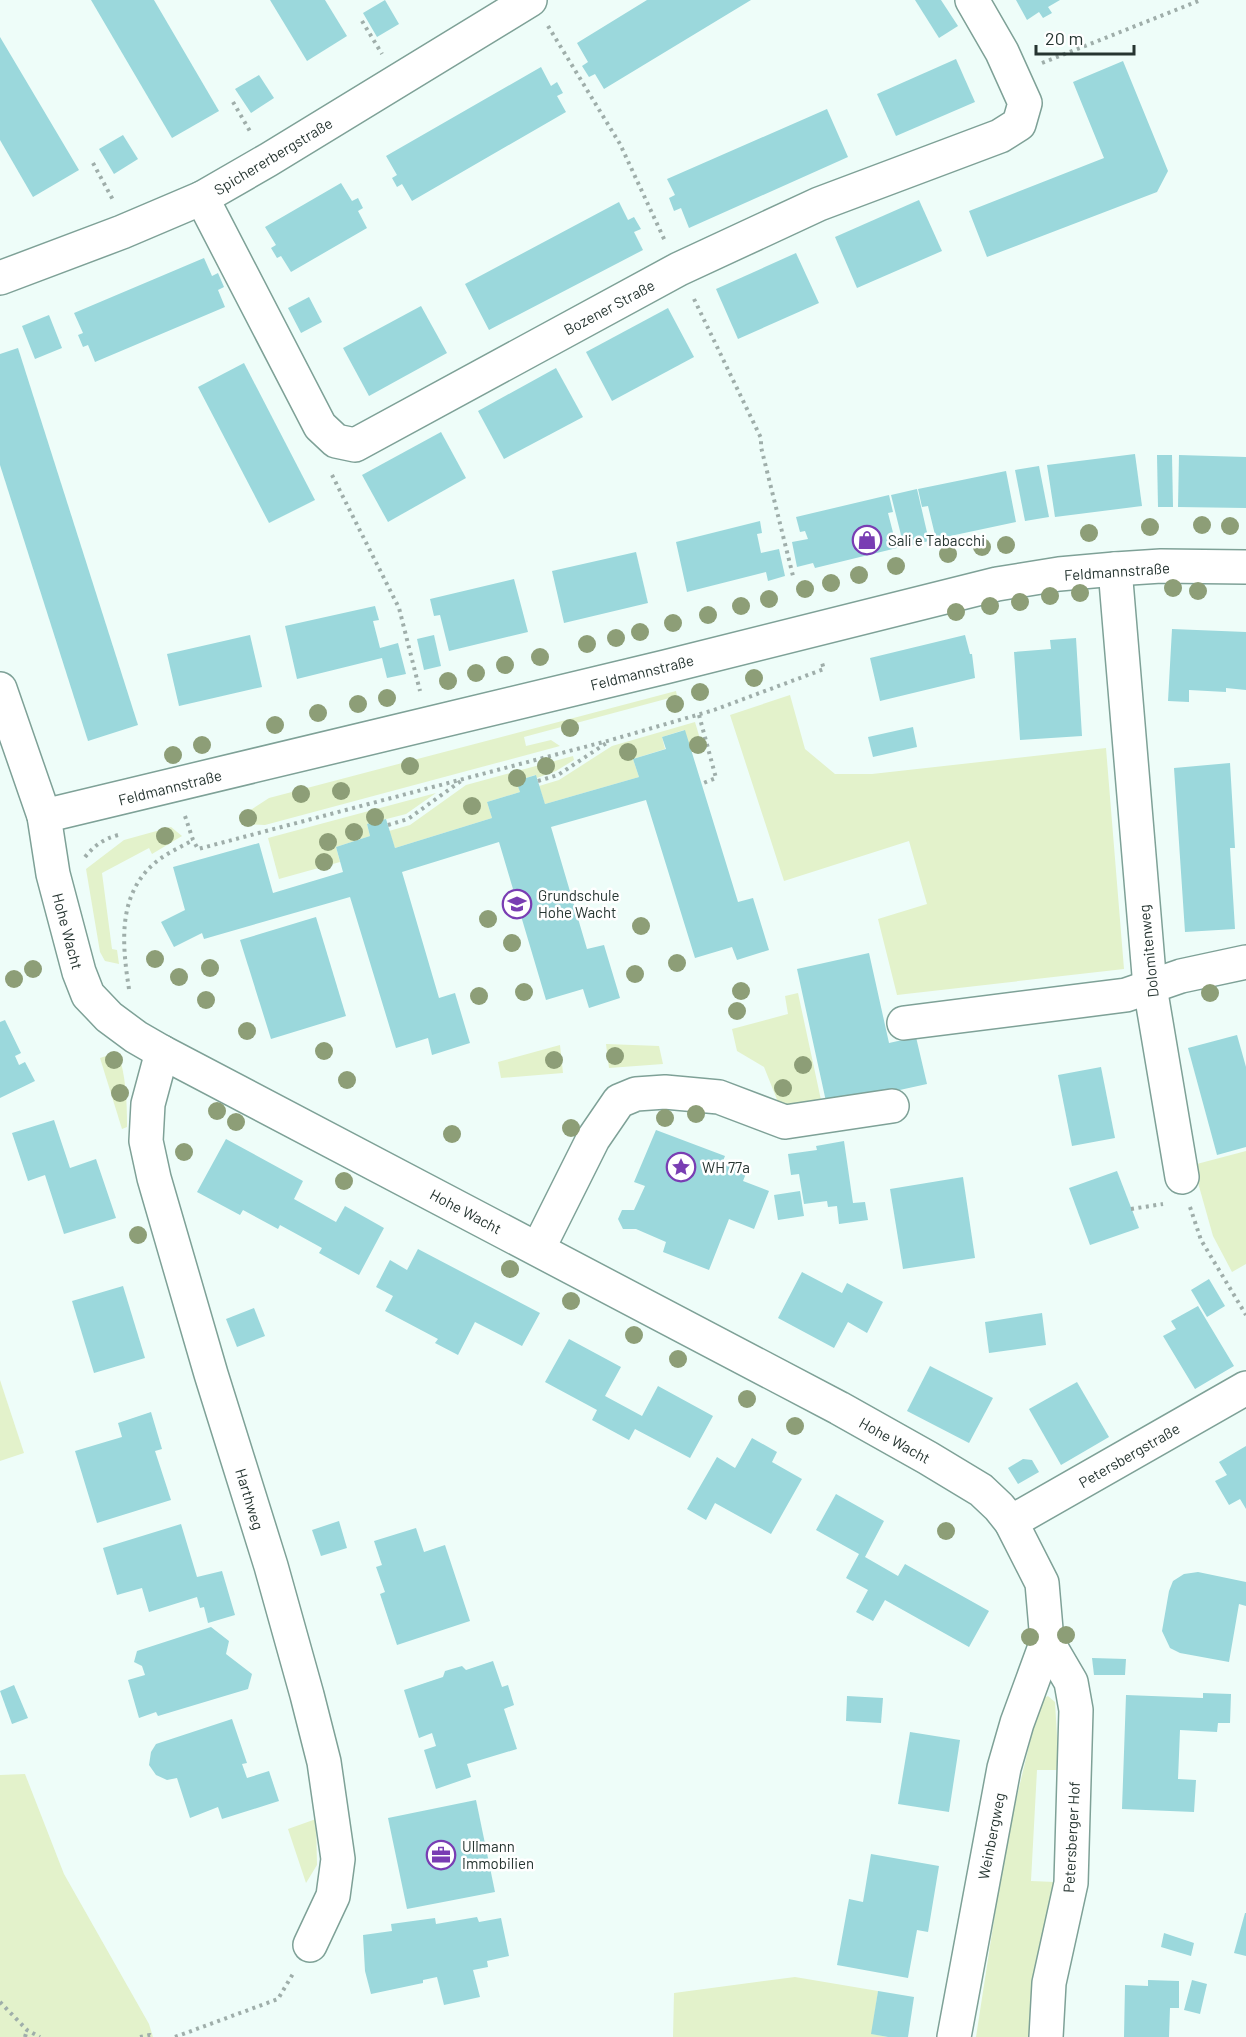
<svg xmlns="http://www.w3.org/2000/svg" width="1246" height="2037" font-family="Barlow,sans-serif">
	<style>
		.green { fill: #e3f2cb }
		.building { fill: #9bd8dc }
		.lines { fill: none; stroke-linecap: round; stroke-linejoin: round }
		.minor-casing { stroke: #7ea197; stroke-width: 36 }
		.path { stroke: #9faeaa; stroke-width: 4; stroke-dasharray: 3 4.5; stroke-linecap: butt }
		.minor { stroke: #fff; stroke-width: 33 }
		.tree { fill: #8d9e77 }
		.labels { text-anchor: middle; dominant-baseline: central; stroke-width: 5; stroke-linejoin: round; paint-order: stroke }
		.street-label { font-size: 15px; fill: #263531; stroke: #fff }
		.poi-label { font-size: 15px; fill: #263531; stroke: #fff; text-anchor: start }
	</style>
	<rect width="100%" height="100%" fill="#eefdf9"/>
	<g class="green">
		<path d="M676,691L677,696L524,737L526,746L551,740L560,746L265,825L241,824L240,817L269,798Z"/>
		<path d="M790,695L805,749L835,774H872L1106,748L1124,969L897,995L878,919L927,904L909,841L784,881L730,715Z"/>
		<path d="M695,722L703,749L691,752L684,730L662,737L665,749L633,759L639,777L545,804L539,786L559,780L612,746Z"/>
		<path d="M573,756L574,760L556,771L537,778L535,775L517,781L520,792L487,802L492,818L395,848L389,831L410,825L466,785Z"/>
		<path d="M436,793L406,814L367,824L370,836L336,847L340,862L279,879L268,838Z"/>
		<path d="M171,827L182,836L152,854L149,848L102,873L112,949L117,950L119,964L105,961L100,952L86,869L124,840Z"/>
		<path d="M798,993L821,1100L780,1107L764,1067L737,1051L732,1029L788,1014L785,996Z"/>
		<path d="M606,1044L659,1046L663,1064L609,1068Z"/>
		<path d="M560,1045L563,1073L501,1078L498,1062Z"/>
		<path d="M118,1052C126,1077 127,1101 127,1127L122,1129L100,1058Z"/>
		<path d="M1246,1151V1264L1232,1272L1213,1236L1193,1165Z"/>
		<path d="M0,1380L24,1453L0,1461Z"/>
		<path d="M1048,1696L1055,1702L1059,1770H1037L1031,1881L1055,1882L1034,1980L1030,2037H976L1006,1842L1040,1700Z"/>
		<path d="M25,1774L64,1874L149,2024L153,2037H0V1775Z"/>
		<path d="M316,1819L317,1865L306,1883L288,1829Z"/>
		<path d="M795,1977L878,1991L872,2034L888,2037H673L674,1993Z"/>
	</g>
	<g class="building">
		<path d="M91,0H154L219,111L172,138Z"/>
		<path d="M270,0H325L347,36L307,61Z"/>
		<path d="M385,0L399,24L377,37L363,13Z"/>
		<path d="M647,0H751L604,89L595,74L589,77L582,66L588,62L577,43Z"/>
		<path d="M915,0H941L958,26L939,38Z"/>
		<path d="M1016,0H1060L1048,7L1052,13L1043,18L1039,12L1027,20Z"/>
		<path d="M0,37L79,170L33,197L0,140Z"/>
		<path d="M956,59L975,102L896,136L877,94Z"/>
		<path d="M1123,61L1168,171L1157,192L987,257L969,211L1104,158L1073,82Z"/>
		<path d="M541,67L551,86L557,82L563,93L557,96L566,112L412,201L402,184L397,187L392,178L397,175L386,156Z"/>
		<path d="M259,75L274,98L251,113L235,89Z"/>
		<path d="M827,109L848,157L689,228L681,208L674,211L669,198L675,195L667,179Z"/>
		<path d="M123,135L138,159L114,174L99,149Z"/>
		<path d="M341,183L352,201L358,198L363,208L358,211L367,228L291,272L281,256L277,258L271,248L276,245L265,227Z"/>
		<path d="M919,200L942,251L857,288L835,237Z"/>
		<path d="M619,202L628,220L634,217L641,229L634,232L643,250L489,330L465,284Z"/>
		<path d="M796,253L819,303L738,339L716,289Z"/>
		<path d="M204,258L212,276L218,273L224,287L218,290L225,307L95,362L88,345L83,347L78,335L83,333L74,313Z"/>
		<path d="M309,297L322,322L301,333L288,308Z"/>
		<path d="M421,306L447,353L369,396L343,348Z"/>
		<path d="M668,308L694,357L612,401L586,352Z"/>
		<path d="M49,315L62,348L35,359L22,326Z"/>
		<path d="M18,348L138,725L88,741L0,465V354Z"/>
		<path d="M244,363L315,500L269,523L198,387Z"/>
		<path d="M556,368L583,417L504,459L478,411Z"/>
		<path d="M441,432L466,478L388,522L362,475Z"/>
		<path d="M1135,454L1142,506L1055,517L1047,465Z"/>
		<path d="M1157,455H1172L1173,507H1158Z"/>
		<path d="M1179,455L1246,457V508L1178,507Z"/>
		<path d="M1039,466L1049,517L1025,521L1015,470Z"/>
		<path d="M1006,471L1016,522L936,539L928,506L922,507L918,489Z"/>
		<path d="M917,489L929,541L904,547L891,495Z"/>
		<path d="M889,495L893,512L888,513L897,548L815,568L813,563L797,567L792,542L808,539L805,531L800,532L796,517Z"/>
		<path d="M760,521L762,533L757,534L761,553L779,549L785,576L768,581L766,572L687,592L676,542Z"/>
		<path d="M636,552L648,603L564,623L552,571Z"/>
		<path d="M514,579L528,632L449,651L440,615L434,616L430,599Z"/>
		<path d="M375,606L379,620L373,621L380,648L398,643L406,674L387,678L382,658L297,679L285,626Z"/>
		<path d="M1172,629L1246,632V690L1226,688V692L1189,690V702L1168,701Z"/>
		<path d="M250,635L262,687L179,706L167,654Z"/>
		<path d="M434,635L441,666L424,670L417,639Z"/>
		<path d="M965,635L970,654H972L975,678L880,701L870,658Z"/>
		<path d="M1076,638L1082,736L1020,740L1014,652L1051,649L1050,640Z"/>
		<path d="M913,727L917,747L873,757L868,737Z"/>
		<path d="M685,730L738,902L753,898L769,950L737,960L732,947L695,958L646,800L551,827L587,949L604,945L620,998L589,1008L583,989L546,1000L499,842L402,872L439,998L455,993L470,1043L432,1055L428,1038L396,1048L350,897L204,939L202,933L174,947L161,922L185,910L173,867L259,843L273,893L343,872L336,847L370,836L367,824L386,819L395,848L492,818L487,802L520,792L516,781L536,775L545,804L639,777L633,759L666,749L662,737Z"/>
		<path d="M1230,763L1235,848H1230L1235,929L1185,932L1174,768Z"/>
		<path d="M316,917L346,1016L271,1039L240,940Z"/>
		<path d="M869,953L889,1043L916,1037L927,1084L827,1106L797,969Z"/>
		<path d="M5,1020L21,1053L15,1056L19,1065L25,1062L35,1081L0,1098V1022Z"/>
		<path d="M1237,1035L1246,1067V1147L1217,1155L1188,1048Z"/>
		<path d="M1101,1067L1115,1138L1072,1146L1058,1075Z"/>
		<path d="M54,1120L70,1168L96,1159L116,1218L64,1234L45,1175L28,1181L12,1133Z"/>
		<path d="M656,1130L725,1156L723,1161L747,1171L743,1181L769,1191L754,1229L729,1219L709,1270L663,1252L666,1242L636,1229H623L618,1219L622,1210H634L645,1186L634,1182Z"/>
		<path d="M226,1139L303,1181L294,1199L336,1222L345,1206L384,1228L359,1275L319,1253L322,1248L280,1225L278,1229L243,1210L240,1215L197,1192Z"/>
		<path d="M844,1141L853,1203L865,1202L868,1220L839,1224L837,1206L828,1207L827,1201L804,1204L799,1174L791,1175L788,1154L817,1150L816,1146Z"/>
		<path d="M1117,1171L1139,1228L1090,1245L1069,1188Z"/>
		<path d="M963,1177L975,1258L903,1269L890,1189Z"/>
		<path d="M800,1191L804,1216L778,1220L774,1195Z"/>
		<path d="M418,1249L540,1313L522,1346L475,1322L458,1355L435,1343L438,1339L385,1311L393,1296L376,1287L390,1260L407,1270Z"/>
		<path d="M802,1272L842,1293L847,1283L883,1302L867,1333L848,1322L834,1348L778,1318Z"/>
		<path d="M1209,1279L1225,1306L1207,1317L1191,1290Z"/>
		<path d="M123,1286L145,1358L94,1373L72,1301Z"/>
		<path d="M1198,1306L1234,1366L1195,1389L1163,1336L1176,1329L1171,1321Z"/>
		<path d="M254,1308L265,1336L237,1347L226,1319Z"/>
		<path d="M1042,1313L1046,1345L989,1353L985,1322Z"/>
		<path d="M569,1339L621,1367L605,1396L642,1416L658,1386L713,1416L690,1458L635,1429L629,1440L592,1420L597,1410L545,1382Z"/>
		<path d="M930,1366L993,1398L969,1443L907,1411Z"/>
		<path d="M1077,1382L1109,1437L1061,1465L1029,1409Z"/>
		<path d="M151,1412L162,1449L155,1451L171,1500L97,1523L75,1451L122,1437L118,1423Z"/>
		<path d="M752,1438L777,1452L772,1462L802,1479L771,1534L715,1503L706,1520L687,1509L717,1457L735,1468Z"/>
		<path d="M1246,1446V1509L1240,1499L1229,1505L1215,1481L1227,1475L1219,1462Z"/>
		<path d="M1023,1459L1032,1460L1039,1472L1018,1484L1008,1468Z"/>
		<path d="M836,1494L884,1521L865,1557L898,1576L905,1564L989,1611L969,1647L885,1600L873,1621L856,1612L868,1590L846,1578L859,1554L816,1530Z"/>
		<path d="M339,1521L347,1548L321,1556L312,1530Z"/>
		<path d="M181,1524L197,1577L222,1571L235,1615L208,1623L204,1607L200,1608L197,1597L149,1612L142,1588L117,1595L103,1548Z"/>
		<path d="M416,1528L424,1552L445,1545L470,1621L397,1645L380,1594L385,1592L376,1567L382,1565L374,1541Z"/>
		<path d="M1198,1572L1246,1582V1606L1239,1604L1229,1662L1180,1653L1170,1648L1162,1631L1169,1591L1173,1581L1184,1574Z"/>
		<path d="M211,1627L229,1641L226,1654L252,1674L248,1689L158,1716L156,1712L139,1718L128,1680L145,1675L142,1666L134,1662L137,1651Z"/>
		<path d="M1092,1658L1126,1659L1125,1675H1094Z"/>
		<path d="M493,1661L502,1687L508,1685L514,1705L504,1709L517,1749L467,1764L471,1777L436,1789L424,1750L436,1746L432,1733L419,1738L404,1690L443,1677L445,1671L462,1666L466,1670Z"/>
		<path d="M14,1685L28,1718L12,1724L0,1691Z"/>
		<path d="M1203,1693L1231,1694L1230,1723H1218L1217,1732L1180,1730L1178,1779L1196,1780L1194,1812L1122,1809L1126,1695L1203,1698Z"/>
		<path d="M847,1696L883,1698L881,1723L846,1721Z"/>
		<path d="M232,1719L247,1763L242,1764L247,1778L269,1771L279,1801L222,1819L218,1807L190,1818L177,1778L167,1780L156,1775L149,1765L151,1752L156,1744Z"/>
		<path d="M910,1732L960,1740L949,1812L898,1804Z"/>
		<path d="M476,1800L495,1892L407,1909L388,1818Z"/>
		<path d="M871,1854L939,1866L928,1932L917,1930L908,1978L837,1965L849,1899L863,1902Z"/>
		<path d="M1245,1913H1246V1956L1234,1953Z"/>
		<path d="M477,1917L479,1922L501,1918L509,1956L487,1961L488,1967L473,1970L480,1997L444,2005L437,1977L423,1980V1983L371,1994L365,1971L363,1935L392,1931L391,1924L435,1918L436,1924Z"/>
		<path d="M1164,1933L1194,1943L1191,1956L1161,1947Z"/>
		<path d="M1148,1980L1179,1981V2008H1170L1169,2037H1124L1125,1985L1148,1986Z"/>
		<path d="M1192,1980L1207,1984L1200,2014L1184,2010Z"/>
		<path d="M878,1991L914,1997L908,2037H888L871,2034Z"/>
	</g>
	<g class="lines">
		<g class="minor-casing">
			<g id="minor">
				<path d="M202,198L320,426L336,441L355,445L679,269L819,204L1000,136L1019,124L1025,103L1002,52L972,0"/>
				<path d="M0,278L122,232L202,198L268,160L530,0"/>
				<path d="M1115,569L1150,987L1182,1177"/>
				<path d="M0,689L44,816L53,874L79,972L88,995L109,1017L136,1037L162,1052L839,1408L928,1458L981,1490L999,1507L1011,1522L1042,1583L1047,1641L1071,1682L1076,1710L1071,1883L1049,1983L1046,2037"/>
				<path d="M44,816L665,667L997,584L1059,574L1115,569L1161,566L1246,567"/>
				<path d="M904,1023L1126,995L1181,976L1246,962"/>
				<path d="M162,1052L148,1104L146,1141L154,1178L211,1374L271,1566L307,1695L324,1762L338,1859L333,1896L310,1945"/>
				<path d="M538,1249L593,1139L619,1101L636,1094L665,1092L719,1097L785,1122L892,1106"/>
				<path d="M1011,1522L1246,1388"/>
				<path d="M954,2037L1004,1768L1017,1723L1047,1641"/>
			</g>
		</g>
		<g class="path">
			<path d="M362,21L382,54"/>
			<path d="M548,26L620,144L665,241"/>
			<path d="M1042,63L1201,0"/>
			<path d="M233,102L251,133"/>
			<path d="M93,163L113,200"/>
			<path d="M694,299L761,438V447L793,576"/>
			<path d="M332,475L399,608L420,691"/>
			<path d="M699,715L716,778L701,784"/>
			<path d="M538,781L558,775L608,742"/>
			<path d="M185,816L193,840L198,849L611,740L714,710L824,669L821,660"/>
			<path d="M388,825L408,819L461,781"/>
			<path d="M85,857C94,846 103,839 118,835"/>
			<path d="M129,989C122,944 117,894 156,862C167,853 181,847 193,840"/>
			<path d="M1190,1207L1201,1240L1246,1315"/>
			<path d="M1131,1209L1163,1204"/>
			<path d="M0,2002L27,2030L40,2037"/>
			<path d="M25,2037L27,2030"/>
			<path d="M140,2037L150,2035L153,2037"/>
			<path d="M175,2037L278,1999L294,1972"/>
		</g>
		<use href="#minor" class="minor"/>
	</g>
	<g class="tree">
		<circle cx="1202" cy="525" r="9"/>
		<circle cx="1230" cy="526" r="9"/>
		<circle cx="1150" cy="527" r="9"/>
		<circle cx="1089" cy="533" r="9"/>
		<circle cx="1006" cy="545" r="9"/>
		<circle cx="982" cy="547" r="9"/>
		<circle cx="948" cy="554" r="9"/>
		<circle cx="896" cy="566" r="9"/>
		<circle cx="859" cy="575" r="9"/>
		<circle cx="831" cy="583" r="9"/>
		<circle cx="1173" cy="588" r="9"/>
		<circle cx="805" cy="589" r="9"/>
		<circle cx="1198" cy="591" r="9"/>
		<circle cx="1080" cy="593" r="9"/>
		<circle cx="1050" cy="596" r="9"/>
		<circle cx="769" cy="599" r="9"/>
		<circle cx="1020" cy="602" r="9"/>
		<circle cx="741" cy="606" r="9"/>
		<circle cx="990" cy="606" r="9"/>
		<circle cx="956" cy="612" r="9"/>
		<circle cx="708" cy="615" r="9"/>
		<circle cx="673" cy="623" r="9"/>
		<circle cx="640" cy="632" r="9"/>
		<circle cx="616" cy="638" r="9"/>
		<circle cx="587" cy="644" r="9"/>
		<circle cx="540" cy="657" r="9"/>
		<circle cx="505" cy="665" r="9"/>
		<circle cx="476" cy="673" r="9"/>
		<circle cx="754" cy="678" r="9"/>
		<circle cx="448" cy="681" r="9"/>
		<circle cx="700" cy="692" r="9"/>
		<circle cx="387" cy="698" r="9"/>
		<circle cx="358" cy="704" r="9"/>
		<circle cx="675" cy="704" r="9"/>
		<circle cx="318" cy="713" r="9"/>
		<circle cx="275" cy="725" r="9"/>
		<circle cx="570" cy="728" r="9"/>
		<circle cx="202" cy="745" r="9"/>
		<circle cx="698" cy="745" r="9"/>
		<circle cx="628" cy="752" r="9"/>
		<circle cx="173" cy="755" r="9"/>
		<circle cx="410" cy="766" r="9"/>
		<circle cx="546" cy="766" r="9"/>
		<circle cx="517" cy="778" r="9"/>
		<circle cx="341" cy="791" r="9"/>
		<circle cx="301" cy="794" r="9"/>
		<circle cx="472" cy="806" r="9"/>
		<circle cx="375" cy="817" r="9"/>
		<circle cx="248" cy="818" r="9"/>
		<circle cx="354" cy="832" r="9"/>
		<circle cx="165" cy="836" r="9"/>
		<circle cx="328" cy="842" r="9"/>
		<circle cx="324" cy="862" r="9"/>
		<circle cx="488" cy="919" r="9"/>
		<circle cx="641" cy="926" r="9"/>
		<circle cx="512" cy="943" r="9"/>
		<circle cx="155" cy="959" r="9"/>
		<circle cx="677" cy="963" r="9"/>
		<circle cx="210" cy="968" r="9"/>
		<circle cx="33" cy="969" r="9"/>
		<circle cx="635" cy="974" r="9"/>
		<circle cx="179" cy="977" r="9"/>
		<circle cx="14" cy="979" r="9"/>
		<circle cx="741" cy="991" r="9"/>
		<circle cx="524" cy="992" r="9"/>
		<circle cx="1210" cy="993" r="9"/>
		<circle cx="479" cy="996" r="9"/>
		<circle cx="206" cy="1000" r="9"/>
		<circle cx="737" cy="1011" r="9"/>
		<circle cx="247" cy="1031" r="9"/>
		<circle cx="324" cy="1051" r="9"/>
		<circle cx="615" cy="1056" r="9"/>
		<circle cx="114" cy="1060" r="9"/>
		<circle cx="554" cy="1060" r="9"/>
		<circle cx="803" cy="1065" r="9"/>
		<circle cx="347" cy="1080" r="9"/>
		<circle cx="783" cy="1088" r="9"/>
		<circle cx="120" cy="1093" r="9"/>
		<circle cx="217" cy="1111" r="9"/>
		<circle cx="696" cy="1114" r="9"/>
		<circle cx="665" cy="1118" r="9"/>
		<circle cx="236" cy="1122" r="9"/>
		<circle cx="571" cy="1128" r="9"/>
		<circle cx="452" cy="1134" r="9"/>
		<circle cx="184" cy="1152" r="9"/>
		<circle cx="344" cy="1181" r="9"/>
		<circle cx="138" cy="1235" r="9"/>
		<circle cx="510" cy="1269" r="9"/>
		<circle cx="571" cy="1301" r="9"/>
		<circle cx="634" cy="1335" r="9"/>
		<circle cx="678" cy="1359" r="9"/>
		<circle cx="747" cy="1399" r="9"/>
		<circle cx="795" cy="1426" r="9"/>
		<circle cx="946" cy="1531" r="9"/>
		<circle cx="1066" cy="1635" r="9"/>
		<circle cx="1030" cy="1637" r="9"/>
	</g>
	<defs>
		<g id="shop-ring" transform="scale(1.5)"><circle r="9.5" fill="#fff" stroke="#793db3" stroke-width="1.5"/><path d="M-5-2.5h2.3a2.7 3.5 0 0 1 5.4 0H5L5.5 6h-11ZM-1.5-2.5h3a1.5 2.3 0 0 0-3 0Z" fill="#793db3"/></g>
		<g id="school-ring" transform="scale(1.5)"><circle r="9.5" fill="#fff" stroke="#793db3" stroke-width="1.5"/><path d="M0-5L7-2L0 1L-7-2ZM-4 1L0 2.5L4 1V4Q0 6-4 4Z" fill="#793db3"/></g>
		<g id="sight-ring" transform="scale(1.5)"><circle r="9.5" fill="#fff" stroke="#793db3" stroke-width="1.5"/><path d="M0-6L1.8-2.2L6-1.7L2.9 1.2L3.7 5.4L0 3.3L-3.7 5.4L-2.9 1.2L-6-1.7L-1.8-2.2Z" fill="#793db3"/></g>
		<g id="office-ring" transform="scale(1.5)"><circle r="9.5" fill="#fff" stroke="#793db3" stroke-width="1.5"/><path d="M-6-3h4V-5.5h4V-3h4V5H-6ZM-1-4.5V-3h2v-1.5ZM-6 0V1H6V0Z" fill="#793db3"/></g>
	</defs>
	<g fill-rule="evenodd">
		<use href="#shop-ring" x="867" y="540"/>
		<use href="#school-ring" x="517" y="904"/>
		<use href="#sight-ring" x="681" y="1167"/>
		<use href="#office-ring" x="441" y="1855"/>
	</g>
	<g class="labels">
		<g class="street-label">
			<text transform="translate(273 156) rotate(-31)">Spichererbergstraße</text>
			<text transform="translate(609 307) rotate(-28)">Bozener Straße</text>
			<text transform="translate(1117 571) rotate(-4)">Feldmannstraße</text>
			<text transform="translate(642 672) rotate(-14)">Feldmannstraße</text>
			<text transform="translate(170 787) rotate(-14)">Feldmannstraße</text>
			<text transform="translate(68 931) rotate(75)">Hohe Wacht</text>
			<text transform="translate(1148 951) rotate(-96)">Dolomitenweg</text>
			<text transform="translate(466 1211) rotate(28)">Hohe Wacht</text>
			<text transform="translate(895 1440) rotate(29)">Hohe Wacht</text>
			<text transform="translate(1129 1455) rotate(-30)">Petersbergstraße</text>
			<text transform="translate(250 1499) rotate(73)">Harthweg</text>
			<text transform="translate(991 1836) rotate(-79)">Weinbergweg</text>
			<text transform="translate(1071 1837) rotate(-87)">Petersberger Hof</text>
		</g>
		<g class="poi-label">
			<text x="888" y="540">Sali e Tabacchi</text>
			<text x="538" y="895">Grundschule<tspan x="538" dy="17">Hohe Wacht</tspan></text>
			<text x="702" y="1167">WH 77a</text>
			<text x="462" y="1846">Ullmann<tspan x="462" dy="17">Immobilien</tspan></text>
		</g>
	</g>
	<path d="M1036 45v9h98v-9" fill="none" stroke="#263531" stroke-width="3"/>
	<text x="1045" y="45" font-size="18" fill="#263531" stroke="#ffffff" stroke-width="4.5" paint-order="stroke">20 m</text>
</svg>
